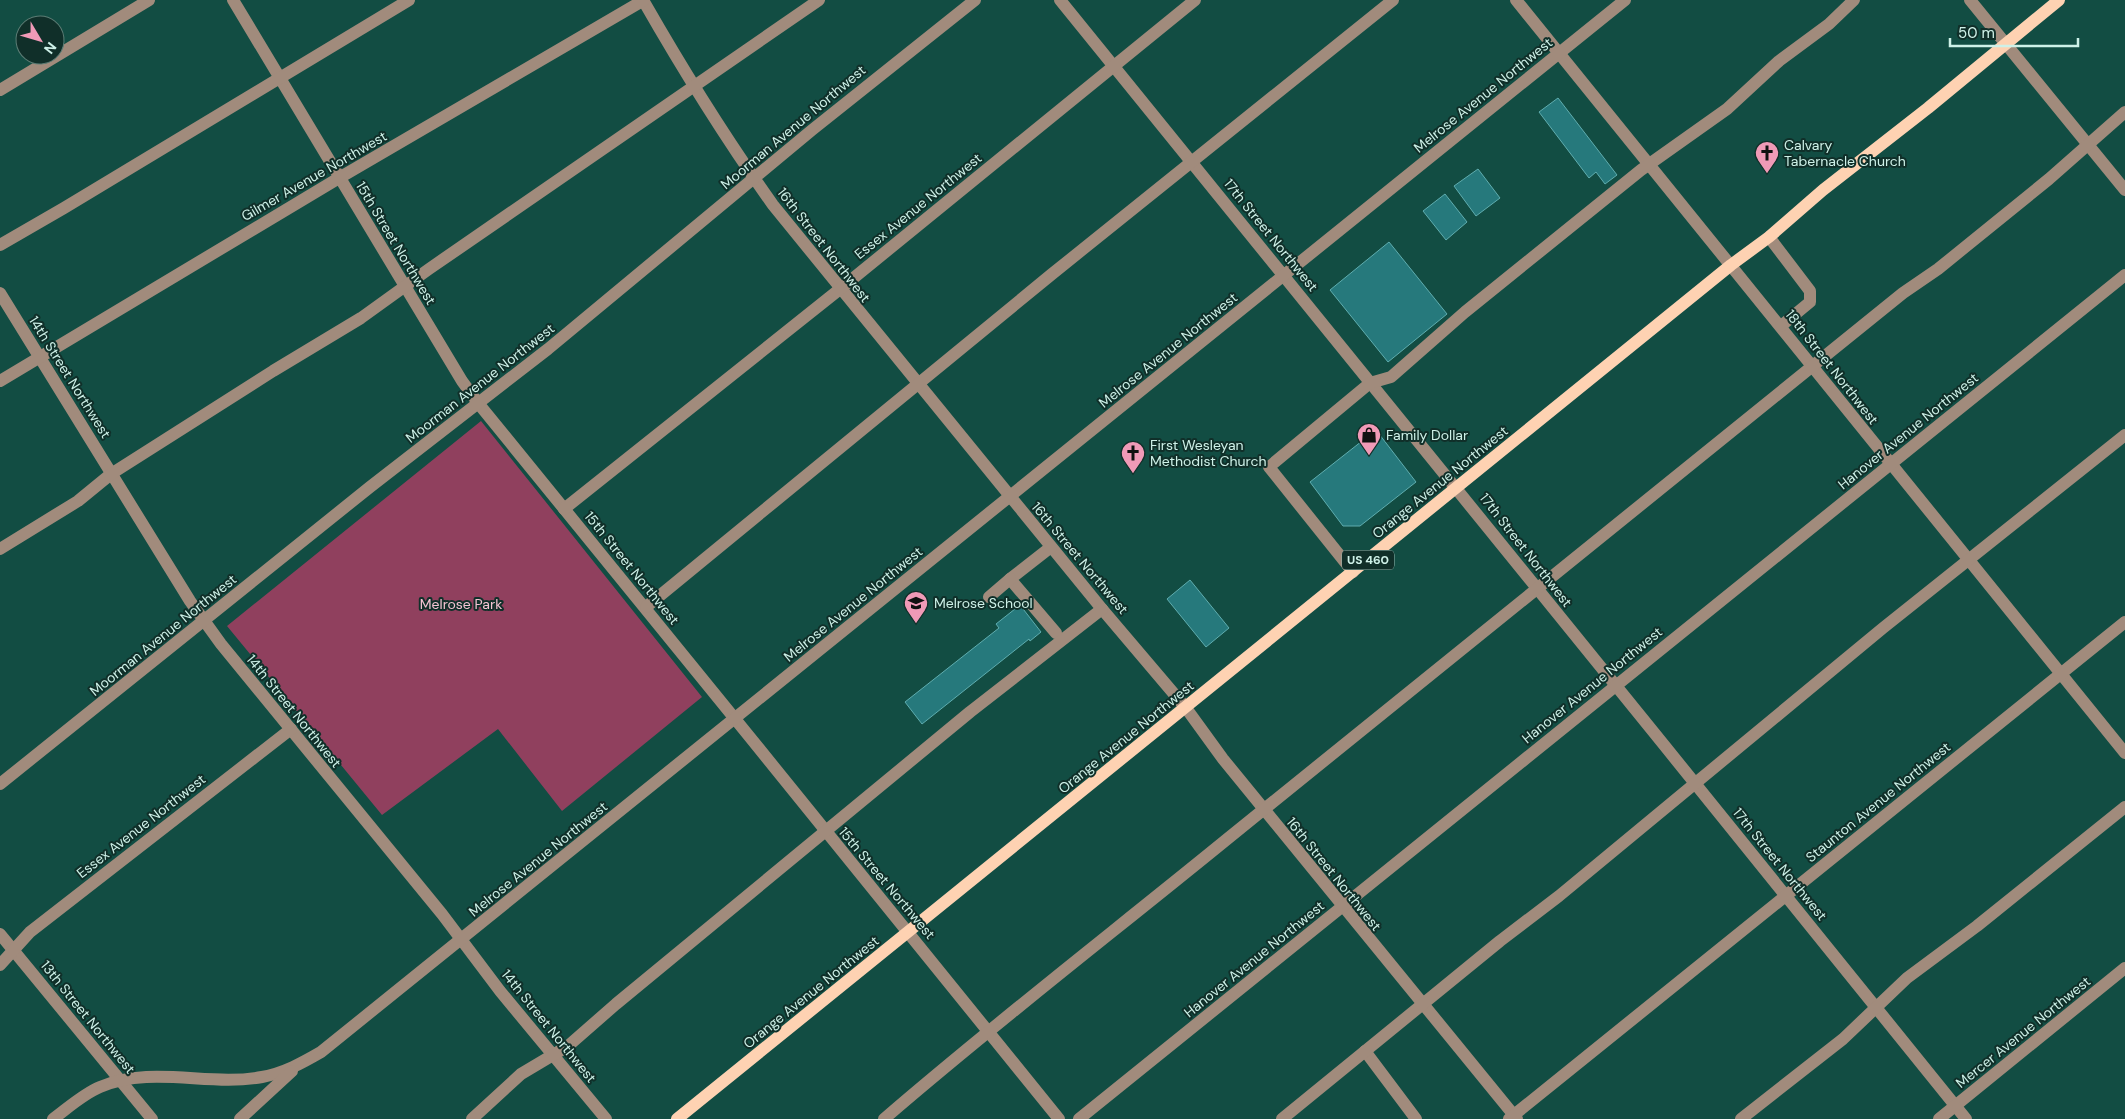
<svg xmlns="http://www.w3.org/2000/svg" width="2125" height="1119" font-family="'DM Sans',sans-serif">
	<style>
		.green { fill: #90405e }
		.building { fill: #26797c; stroke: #5fadaf }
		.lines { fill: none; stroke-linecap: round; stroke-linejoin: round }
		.minor { stroke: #a18b7c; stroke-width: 12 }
		.major { stroke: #fed2b2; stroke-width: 12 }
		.labels { text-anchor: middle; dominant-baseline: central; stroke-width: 4; stroke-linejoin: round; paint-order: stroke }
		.shield { fill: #102f29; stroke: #95b7af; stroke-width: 1 }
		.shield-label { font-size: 12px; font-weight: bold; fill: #cef1e8 }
		.street-label { font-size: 14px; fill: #cef1e8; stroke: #102f29 }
		.poi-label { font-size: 14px; fill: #cef1e8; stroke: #102f29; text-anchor: start }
		.park-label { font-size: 14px; fill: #f5c3d3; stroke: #102f29 }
	</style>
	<rect width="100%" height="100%" fill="#124d43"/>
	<path class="green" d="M481,421L702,697L562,811L498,729L382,815L227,626Z"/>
	<g class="building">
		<path d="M1558,98L1617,175L1605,184L1596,172L1589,178L1539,112Z"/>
		<path d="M1478,169L1500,198L1476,216L1454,186Z"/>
		<path d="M1445,194L1467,222L1446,240L1423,211Z"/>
		<path d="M1389,242L1447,314L1388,362L1330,290Z"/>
		<path d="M1376,430L1416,482L1360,526H1343L1310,482Z"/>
		<path d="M1190,580L1229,628L1206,647L1167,599Z"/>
		<path d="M1020,605L1041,632L1030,641L1029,639L922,724L905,702L999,628L996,624Z"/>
	</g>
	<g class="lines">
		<g class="minor">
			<path d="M233,0L462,381L478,403C673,641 865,880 1059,1119"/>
			<path d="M643,0C683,70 726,139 773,205L1102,609L1186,708L1223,759L1517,1119"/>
			<path d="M1060,0C1364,371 1664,746 1966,1119"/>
			<path d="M1516,0L2125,753"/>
			<path d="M1970,0L2125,190"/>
			<path d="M0,90L149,0"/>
			<path d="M1769,237L1810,291V302L1781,326"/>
			<path d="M0,245L64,208L409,0"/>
			<path d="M0,293L190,601L221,644L442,914L500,991L606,1119"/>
			<path d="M0,381L339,178L644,0"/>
			<path d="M564,509L840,289L1195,0"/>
			<path d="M1051,547L1010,579L1056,633"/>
			<path d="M0,549L78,501L111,474L273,371L361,318L429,269L819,0"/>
			<path d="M1353,572L1269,467L1370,383L1391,377L1465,312L1641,170L1727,109L1779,61L1829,24L1854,0"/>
			<path d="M989,597L1010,579"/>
			<path d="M646,607L1052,274L1393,0"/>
			<path d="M0,784L370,487L548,349L812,130L975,0"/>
			<path d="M0,934L152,1119"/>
			<path d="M0,965L30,932L291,729"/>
			<path d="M1365,1051L1416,1119"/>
			<path d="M53,1119C68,1108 83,1094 100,1087C152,1065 209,1087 262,1077C284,1073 302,1063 321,1052L1625,0"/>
			<path d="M240,1119L292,1071"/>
			<path d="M472,1119L521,1074L568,1046L616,1004L970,712L1102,609"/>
			<path d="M884,1119C995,1023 1112,933 1226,840C1451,657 1676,474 1903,293L1938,269L2049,179L2125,112"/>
			<path d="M1079,1119L2125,275"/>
			<path d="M1282,1119L1500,941L1559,896L1883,628L2125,435"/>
			<path d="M1509,1119L2125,622"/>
			<path d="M1741,1119L1843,1039L1907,978L1977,926L2125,807"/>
			<path d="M1939,1119L2125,968"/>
		</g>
		<path class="major" d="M677,1119L1731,265L1769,237L1823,190L1928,108L2059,0"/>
	</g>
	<defs>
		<g id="church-pin" transform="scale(1.25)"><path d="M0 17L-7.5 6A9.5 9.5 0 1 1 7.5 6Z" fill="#f09ab7" stroke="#102f29"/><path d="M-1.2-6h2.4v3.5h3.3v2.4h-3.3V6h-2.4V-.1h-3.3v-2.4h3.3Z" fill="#111"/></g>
		<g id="shop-pin" transform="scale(1.25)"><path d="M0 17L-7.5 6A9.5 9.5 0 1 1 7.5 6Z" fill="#f09ab7" stroke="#102f29"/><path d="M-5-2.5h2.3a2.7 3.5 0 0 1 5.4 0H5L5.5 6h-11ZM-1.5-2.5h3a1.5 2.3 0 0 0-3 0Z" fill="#111"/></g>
		<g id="school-pin" transform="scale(1.25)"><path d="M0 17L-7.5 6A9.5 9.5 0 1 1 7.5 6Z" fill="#f09ab7" stroke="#102f29"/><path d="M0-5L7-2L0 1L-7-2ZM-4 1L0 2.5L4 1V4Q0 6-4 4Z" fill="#111"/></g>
	</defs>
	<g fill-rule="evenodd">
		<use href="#church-pin" x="1767" y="153"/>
		<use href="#shop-pin" x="1369" y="435"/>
		<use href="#church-pin" x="1133" y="453"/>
		<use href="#school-pin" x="916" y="603"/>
	</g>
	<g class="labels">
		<rect class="shield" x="1342" y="550.5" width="52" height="19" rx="4"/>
		<g class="shield-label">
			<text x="1368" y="560">US 460</text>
		</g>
		<g class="street-label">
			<text transform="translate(1483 95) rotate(-39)">Melrose Avenue Northwest</text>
			<text transform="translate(793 127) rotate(-40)">Moorman Avenue Northwest</text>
			<text transform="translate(314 176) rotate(-30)">Gilmer Avenue Northwest</text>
			<text transform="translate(918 206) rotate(-39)">Essex Avenue Northwest</text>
			<text transform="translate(1271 235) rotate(51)">17th Street Northwest</text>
			<text transform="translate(396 243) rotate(59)">15th Street Northwest</text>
			<text transform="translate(824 245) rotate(52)">16th Street Northwest</text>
			<text transform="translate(1168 350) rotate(-39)">Melrose Avenue Northwest</text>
			<text transform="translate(1832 367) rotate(52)">18th Street Northwest</text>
			<text transform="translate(70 377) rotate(58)">14th Street Northwest</text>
			<text transform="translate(480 383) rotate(-38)">Moorman Avenue Northwest</text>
			<text transform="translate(1908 431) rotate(-39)">Hanover Avenue Northwest</text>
			<text transform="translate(1440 482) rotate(-39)">Orange Avenue Northwest</text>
			<text transform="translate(1526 550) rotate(52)">17th Street Northwest</text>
			<text transform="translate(1080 558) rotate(50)">16th Street Northwest</text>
			<text transform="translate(632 568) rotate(51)">15th Street Northwest</text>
			<text transform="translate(853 604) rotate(-39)">Melrose Avenue Northwest</text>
			<text transform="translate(163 635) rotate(-39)">Moorman Avenue Northwest</text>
			<text transform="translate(1592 685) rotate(-39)">Hanover Avenue Northwest</text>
			<text transform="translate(294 711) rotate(51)">14th Street Northwest</text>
			<text transform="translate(1126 737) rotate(-39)">Orange Avenue Northwest</text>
			<text transform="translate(1878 802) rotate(-39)">Staunton Avenue Northwest</text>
			<text transform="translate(141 826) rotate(-38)">Essex Avenue Northwest</text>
			<text transform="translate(538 859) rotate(-39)">Melrose Avenue Northwest</text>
			<text transform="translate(1780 864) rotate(51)">17th Street Northwest</text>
			<text transform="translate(1334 874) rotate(51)">16th Street Northwest</text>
			<text transform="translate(887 883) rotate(50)">15th Street Northwest</text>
			<text transform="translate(1254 959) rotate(-39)">Hanover Avenue Northwest</text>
			<text transform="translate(811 992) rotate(-39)">Orange Avenue Northwest</text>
			<text transform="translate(88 1017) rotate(51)">13th Street Northwest</text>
			<text transform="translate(549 1026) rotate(51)">14th Street Northwest</text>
			<text transform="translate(2023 1032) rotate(-39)">Mercer Avenue Northwest</text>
		</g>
		<g class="poi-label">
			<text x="1784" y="145">Calvary<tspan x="1784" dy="16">Tabernacle Church</tspan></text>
			<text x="1386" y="435">Family Dollar</text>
			<text x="1150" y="445">First Wesleyan<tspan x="1150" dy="16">Methodist Church</tspan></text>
			<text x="934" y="603">Melrose School</text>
		</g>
		<g class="park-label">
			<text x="461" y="604">Melrose Park</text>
		</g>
	</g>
	<g transform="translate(40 40) rotate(128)"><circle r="24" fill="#102f29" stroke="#5c7d75"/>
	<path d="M0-4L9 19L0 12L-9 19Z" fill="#f09ab7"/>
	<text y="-8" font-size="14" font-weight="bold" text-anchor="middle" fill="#cef1e8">N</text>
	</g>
	<path d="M1950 38v8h128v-8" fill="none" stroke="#cef1e8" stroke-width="2.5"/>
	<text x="1958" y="38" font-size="15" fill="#cef1e8" stroke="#102f29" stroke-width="4" paint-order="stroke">50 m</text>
</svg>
